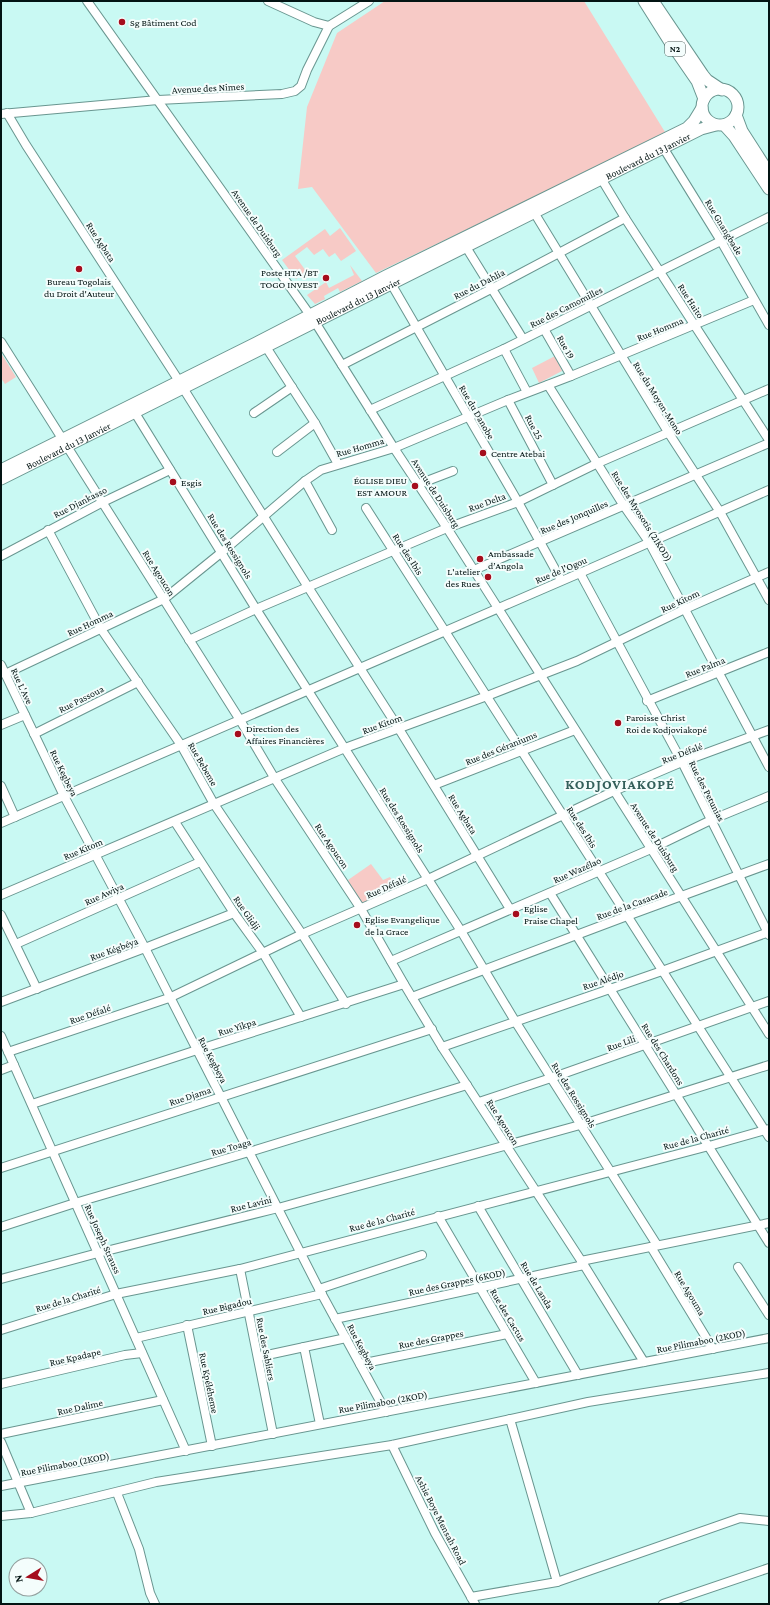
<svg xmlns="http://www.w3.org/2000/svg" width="770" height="1605" font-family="'Crimson Pro',serif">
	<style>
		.green { fill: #f7cac6 }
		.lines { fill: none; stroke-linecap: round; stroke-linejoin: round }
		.minor-casing { stroke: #699690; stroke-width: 10 }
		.highway-casing { stroke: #699690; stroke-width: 13 }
		.minor { stroke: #fff; stroke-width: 8 }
		.highway { stroke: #fff; stroke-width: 11 }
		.poi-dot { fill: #a50c1c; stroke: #f4fdfc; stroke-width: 1.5 }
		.labels { text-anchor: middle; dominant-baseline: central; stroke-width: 4; stroke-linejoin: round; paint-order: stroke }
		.shield { fill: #f4fdfc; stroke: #4b5a59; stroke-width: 1 }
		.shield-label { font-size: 9px; font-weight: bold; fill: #031413 }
		.poi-label { font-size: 10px; fill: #031413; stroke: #f4fdfc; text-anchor: start }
		.street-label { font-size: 10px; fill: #031413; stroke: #f4fdfc }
		.district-label { font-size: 14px; font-weight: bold; letter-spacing: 1px; fill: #335f5a; stroke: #f4fdfc }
	</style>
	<rect width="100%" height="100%" fill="#c9f9f3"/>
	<g class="green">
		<path d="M385,1H584L665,132L574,178L376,273L312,187L298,189L307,107L337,33Z"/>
		<path d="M340,228L356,251L341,261L335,253L329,257L323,249L314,255L307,247L295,256L306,271L296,279L282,260L325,229L330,236Z"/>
		<path d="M350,265L362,281L340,292L338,288L324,296L325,299L315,304L307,295L326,282L329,288L354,275Z"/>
		<path d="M1,353L16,377L5,384L1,378Z"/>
		<path d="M555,356L562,371L539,383L532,368Z"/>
		<path d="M371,864L383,880L390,877L396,887L362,906L348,880Z"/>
	</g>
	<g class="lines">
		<g class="minor-casing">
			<g id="minor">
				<path d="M87,1L315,322L394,448L447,528L769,1034"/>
				<path d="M268,1L314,22L329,26"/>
				<path d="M7,113L26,145L179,381"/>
				<path d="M1,114L158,100L282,94L295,91L301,86L307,70L329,26L369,1"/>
				<path d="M661,144L721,241L769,325"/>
				<path d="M599,175L625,218L769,440"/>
				<path d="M532,209L668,432L720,512L769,600"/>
				<path d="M466,247L523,339"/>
				<path d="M389,280L518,502L561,580"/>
				<path d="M544,329L571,376"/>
				<path d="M1,342L240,720L275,779L361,909L404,984L442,1047L584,1265L644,1362"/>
				<path d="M266,347L315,423L338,464"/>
				<path d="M504,349L527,392"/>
				<path d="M342,365L491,289L625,218"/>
				<path d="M548,385L624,506L649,542L769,767"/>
				<path d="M183,388L308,587L399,729L510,909"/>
				<path d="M508,400L553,485"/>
				<path d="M132,408L256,609L461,931L515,1021L657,1245"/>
				<path d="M370,410L504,349L769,217"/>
				<path d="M254,413L292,387"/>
				<path d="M277,452L315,423"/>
				<path d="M305,481L332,530"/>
				<path d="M419,484L453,471"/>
				<path d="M366,508L769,1137"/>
				<path d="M48,530L101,629L181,745L214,804L302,934L346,1004"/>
				<path d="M1,556L103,502L170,470"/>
				<path d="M474,570L769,443"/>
				<path d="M580,573L682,762L769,935"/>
				<path d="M189,640L256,609L447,528L518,502L598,463L769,389"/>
				<path d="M1,665L64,796L145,948L319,1289L386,1412"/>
				<path d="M5,674L164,599L222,552L305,481L321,470L394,448L508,400L571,376L754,300"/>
				<path d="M647,701L769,652"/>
				<path d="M1,725L25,715"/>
				<path d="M34,734L138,682"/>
				<path d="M434,785L575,730"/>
				<path d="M1,786L15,817"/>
				<path d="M175,822L234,913L263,953L301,1017"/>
				<path d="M1,823L580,573L769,490"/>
				<path d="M550,893L769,1243"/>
				<path d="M1,895L345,748L487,696L577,661L685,609L769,572"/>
				<path d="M1,915L37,989"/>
				<path d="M16,944L200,862"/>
				<path d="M391,961L651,849L711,820L769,796"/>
				<path d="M412,997L627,916L769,864"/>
				<path d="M1,1002L145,948L234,913"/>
				<path d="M1,1036L186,1451"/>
				<path d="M442,1047L662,971L769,932"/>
				<path d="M8,1052L169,998L302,934L428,879L614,791L682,762L769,730"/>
				<path d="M1,1070L14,1065"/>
				<path d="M479,1102L551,1078L769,1001"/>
				<path d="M32,1104L197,1050L404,984"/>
				<path d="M1,1168L432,1029"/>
				<path d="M478,1206L578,1375"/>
				<path d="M438,1216L536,1383"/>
				<path d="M1,1227L75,1203L249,1152L467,1085"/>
				<path d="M651,1247L713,1349"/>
				<path d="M581,1261L769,1223"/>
				<path d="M738,1267L769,1315"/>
				<path d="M240,1269L273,1434"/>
				<path d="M1,1279L98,1253L278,1208L580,1125L769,1065"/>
				<path d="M319,1289L422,1255"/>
				<path d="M335,1319L584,1265"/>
				<path d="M187,1325L212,1446"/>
				<path d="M1,1330L116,1294L240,1269L709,1146L769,1129"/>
				<path d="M136,1338L322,1294"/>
				<path d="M304,1347L320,1424"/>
				<path d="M258,1357L346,1338"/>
				<path d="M360,1364L507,1334"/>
				<path d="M1,1384L125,1355L142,1353"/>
				<path d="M1,1434L163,1400"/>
				<path d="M1,1442L31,1513"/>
				<path d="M392,1445L435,1533L475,1604"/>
				<path d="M1,1486L769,1338"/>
				<path d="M117,1493L139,1549L150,1593L155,1604"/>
				<path d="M1,1516L31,1513L156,1482L392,1445L588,1402L769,1373"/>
				<path d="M557,1582L740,1518L769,1521"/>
				<path d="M471,1597L557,1582L510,1419"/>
				<path d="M663,1604L769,1568"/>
			</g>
		</g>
		<g class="highway-casing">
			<g id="highway">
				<path d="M644,1L668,39L697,81L704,99"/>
				<path d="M653,1L703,75L707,80L722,90"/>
				<circle cx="720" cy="107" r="18"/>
				<path d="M736,115L742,131L769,173"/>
				<path d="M724,125L734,136L769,189"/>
				<path d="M1,470L256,343L386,276L687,128L694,121L702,108"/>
				<path id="s1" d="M1,479L701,129L716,125"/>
			</g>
		</g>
		<use href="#minor" class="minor"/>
		<use href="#highway" class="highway"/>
	</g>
	<g class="poi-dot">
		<circle cx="122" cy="22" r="4"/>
		<circle cx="79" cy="269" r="4"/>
		<circle cx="326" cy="278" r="4"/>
		<circle cx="483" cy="453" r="4"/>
		<circle cx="173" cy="482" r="4"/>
		<circle cx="415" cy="486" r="4"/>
		<circle cx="480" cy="559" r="4"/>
		<circle cx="488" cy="577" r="4"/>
		<circle cx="618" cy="723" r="4"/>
		<circle cx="238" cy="734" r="4"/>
		<circle cx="516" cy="914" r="4"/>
		<circle cx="357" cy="925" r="4"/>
	</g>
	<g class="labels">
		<rect class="shield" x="665" y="42" width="20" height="14" rx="3"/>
		<g class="shield-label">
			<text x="675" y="49">N2</text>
		</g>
		<g class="poi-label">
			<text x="130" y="22">Sg Bâtiment Cod</text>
			<text x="318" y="272" text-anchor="end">Poste HTA /BT<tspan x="318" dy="12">TOGO INVEST</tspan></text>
			<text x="79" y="281" text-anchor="middle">Bureau Togolais<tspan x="79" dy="12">du Droit d'Auteur</tspan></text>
			<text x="491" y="453">Centre Atebai</text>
			<text x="407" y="480" text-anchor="end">ÉGLISE DIEU<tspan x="407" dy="12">EST AMOUR</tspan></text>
			<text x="181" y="482">Esgis</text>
			<text x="488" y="553">Ambassade<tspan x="488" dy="12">d’Angola</tspan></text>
			<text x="480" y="571" text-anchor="end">L'atelier<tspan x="480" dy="12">des Rues</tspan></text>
			<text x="626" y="717">Paroisse Christ<tspan x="626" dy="12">Roi de Kodjoviakopé</tspan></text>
			<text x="246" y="728">Direction des<tspan x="246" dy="12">Affaires Financières</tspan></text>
			<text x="524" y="908">Eglise<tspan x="524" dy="12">Praise Chapel</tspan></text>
			<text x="365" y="919">Eglise Evangelique<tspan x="365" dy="12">de la Grace</tspan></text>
		</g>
		<g class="street-label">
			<text transform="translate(208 88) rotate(-3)">Avenue des Nimes</text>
			<text stroke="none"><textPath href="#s1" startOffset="723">Boulevard du 13 Janvier</textPath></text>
			<text transform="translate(257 223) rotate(55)">Avenue de Duisburg</text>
			<text transform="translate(724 227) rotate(59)">Rue Gnangbade</text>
			<text transform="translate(101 242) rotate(57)">Rue Agbata</text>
			<text transform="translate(479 284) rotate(-27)">Rue du Dahlia</text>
			<text stroke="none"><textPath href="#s1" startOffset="399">Boulevard du 13 Janvier</textPath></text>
			<text transform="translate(691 301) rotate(57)">Rue Haito</text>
			<text transform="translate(566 307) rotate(-27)">Rue des Camomilles</text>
			<text transform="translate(660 329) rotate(-22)">Rue Homma</text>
			<text transform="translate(566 347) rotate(60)">Rue 19</text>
			<text transform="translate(658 398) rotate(58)">Rue du Moyen-Mono</text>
			<text transform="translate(477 412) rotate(60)">Rue du Danobe</text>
			<text transform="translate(534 427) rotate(62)">Rue 25</text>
			<text stroke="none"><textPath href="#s1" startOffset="75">Boulevard du 13 Janvier</textPath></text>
			<text transform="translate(360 447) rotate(-16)">Rue Homma</text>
			<text transform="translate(436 493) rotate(57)">Avenue de Duisburg</text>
			<text transform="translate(80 502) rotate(-27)">Rue Djankasso</text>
			<text transform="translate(487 502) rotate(-20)">Rue Delta</text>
			<text transform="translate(642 516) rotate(58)">Rue des Myosotis (21KOD)</text>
			<text transform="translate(574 517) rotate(-23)">Rue des Jonquilles</text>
			<text transform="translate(230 546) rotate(58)">Rue des Rossignols</text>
			<text transform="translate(408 554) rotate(57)">Rue des Ibis</text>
			<text transform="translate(561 570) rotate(-23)">Rue de l'Ogou</text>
			<text transform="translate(159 573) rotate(58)">Rue Agoucon</text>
			<text transform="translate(680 601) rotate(-25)">Rue Kitom</text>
			<text transform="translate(90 623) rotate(-25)">Rue Homma</text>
			<text transform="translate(705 667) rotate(-22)">Rue Palma</text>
			<text transform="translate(22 686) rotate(65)">Rue L'Ave</text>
			<text transform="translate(81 699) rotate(-27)">Rue Passoua</text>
			<text transform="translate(382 724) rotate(-20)">Rue Kitom</text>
			<text transform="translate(501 748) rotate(-22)">Rue des Géraniums</text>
			<text transform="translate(682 753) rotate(-21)">Rue Défalé</text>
			<text transform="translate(203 764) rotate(60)">Rue Bebeme</text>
			<text transform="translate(64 773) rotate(64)">Rue Kegbeya</text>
			<text transform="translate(707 791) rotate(63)">Rue des Petunias</text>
			<text transform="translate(463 814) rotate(58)">Rue Agbata</text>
			<text transform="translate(402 820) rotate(58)">Rue des Rossignols</text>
			<text transform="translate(582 827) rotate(57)">Rue des Ibis</text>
			<text transform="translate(655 837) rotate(57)">Avenue de Duisburg</text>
			<text transform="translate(332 846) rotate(56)">Rue Agoucon</text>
			<text transform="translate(83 849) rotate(-23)">Rue Kitom</text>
			<text transform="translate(577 870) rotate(-24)">Rue Wazélao</text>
			<text transform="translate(386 887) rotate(-24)">Rue Défalé</text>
			<text transform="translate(104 894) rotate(-24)">Rue Awiya</text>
			<text transform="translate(632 904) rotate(-20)">Rue de la Casacade</text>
			<text transform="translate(247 913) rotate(55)">Rue Glidji</text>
			<text transform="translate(114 949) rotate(-20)">Rue Kégbéya</text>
			<text transform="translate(603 980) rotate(-19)">Rue Alédjo</text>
			<text transform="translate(90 1014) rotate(-19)">Rue Défalé</text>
			<text transform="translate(237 1027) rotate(-17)">Rue Yikpa</text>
			<text transform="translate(621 1043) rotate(-20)">Rue Lili</text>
			<text transform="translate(663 1054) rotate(58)">Rue des Chardons</text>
			<text transform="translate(213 1060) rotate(62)">Rue Kegbeya</text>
			<text transform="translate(574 1095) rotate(58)">Rue des Rossignols</text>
			<text transform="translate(190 1096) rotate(-18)">Rue Djama</text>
			<text transform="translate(503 1122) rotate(58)">Rue Agoucon</text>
			<text transform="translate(696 1138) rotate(-15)">Rue de la Charité</text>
			<text transform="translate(231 1147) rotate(-16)">Rue Toaga</text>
			<text transform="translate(251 1204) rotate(-14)">Rue Lavini</text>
			<text transform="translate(382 1220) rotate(-15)">Rue de la Charité</text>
			<text transform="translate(103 1239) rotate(66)">Rue Joseph Strauss</text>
			<text transform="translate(457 1282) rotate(-12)">Rue des Grappes (6KOD)</text>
			<text transform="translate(537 1285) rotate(59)">Rue de Landa</text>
			<text transform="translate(690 1293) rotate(59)">Rue Agouma</text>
			<text transform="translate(68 1299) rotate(-17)">Rue de la Charité</text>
			<text transform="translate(227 1306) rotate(-13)">Rue Bigadou</text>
			<text transform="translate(508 1315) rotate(59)">Rue des Cactus</text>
			<text transform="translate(431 1339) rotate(-11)">Rue des Grappes</text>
			<text transform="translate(701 1341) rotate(-11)">Rue Pilimaboo (2KOD)</text>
			<text transform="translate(362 1347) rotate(62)">Rue Kegbeya</text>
			<text transform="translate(266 1349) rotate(79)">Rue des Sabliers</text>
			<text transform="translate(75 1357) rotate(-13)">Rue Kpadape</text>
			<text transform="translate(209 1383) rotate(78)">Rue Kpéléheme</text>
			<text transform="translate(383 1402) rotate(-10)">Rue Pilimaboo (2KOD)</text>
			<text transform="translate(80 1407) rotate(-12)">Rue Dalime</text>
			<text transform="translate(65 1464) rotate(-11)">Rue Pilimaboo (2KOD)</text>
			<text transform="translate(441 1520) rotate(63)">Ashie Boye Mensah Road</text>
		</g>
		<g class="district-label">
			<text x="620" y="784">KODJOVIAKOPÉ</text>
		</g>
	</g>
	<rect width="770" height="1605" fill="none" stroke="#031413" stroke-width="4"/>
	<g transform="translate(28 1577) rotate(259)"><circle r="19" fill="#f4fdfc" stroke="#94a09f"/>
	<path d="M0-3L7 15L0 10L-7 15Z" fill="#a50c1c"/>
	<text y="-6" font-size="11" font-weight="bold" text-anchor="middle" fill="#031413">N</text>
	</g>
</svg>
